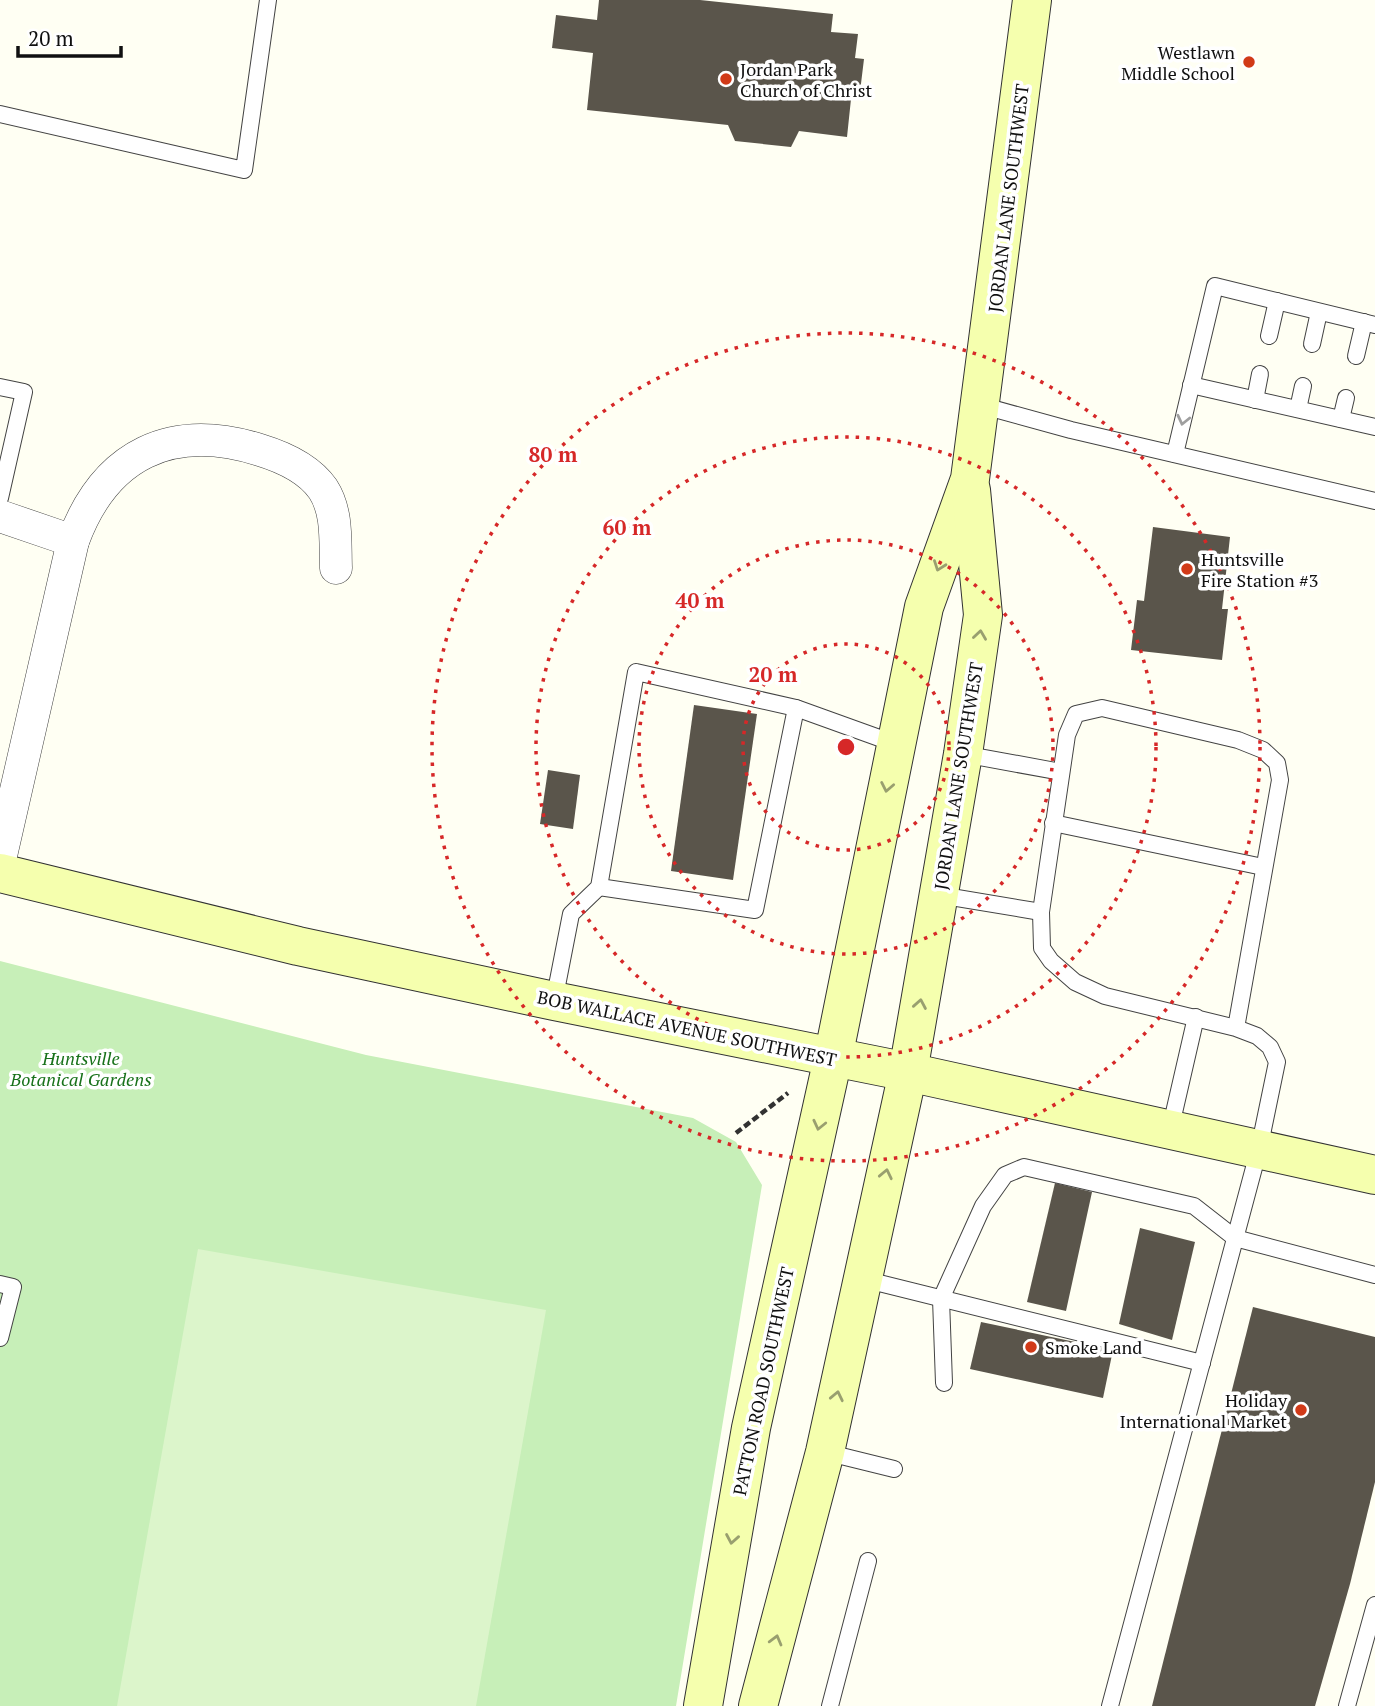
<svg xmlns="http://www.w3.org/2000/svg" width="1375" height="1706" font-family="'PT Serif',serif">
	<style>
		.green { fill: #c7efb8 }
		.pitch { fill: #dcf5cb }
		.building { fill: #5a554b }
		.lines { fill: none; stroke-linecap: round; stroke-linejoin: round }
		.service-casing { stroke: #434343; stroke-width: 18 }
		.minor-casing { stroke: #434343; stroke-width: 33 }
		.secondary-casing { stroke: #323232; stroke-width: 40 }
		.path { stroke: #323232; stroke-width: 4.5; stroke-dasharray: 7 3.5; stroke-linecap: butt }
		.service { stroke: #fff; stroke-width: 16 }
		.minor { stroke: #fff; stroke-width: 32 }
		.secondary { stroke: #f5ffae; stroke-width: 38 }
		.oneway { stroke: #9f9f9f }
		.oneway2 { stroke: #999f6f }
		.ring { fill: none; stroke: #d62828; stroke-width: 3.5; stroke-dasharray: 3.5 7 }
		.poi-dot { fill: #d13a18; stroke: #fff; stroke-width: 2.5 }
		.labels { text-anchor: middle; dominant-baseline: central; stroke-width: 7; stroke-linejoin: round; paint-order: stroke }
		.poi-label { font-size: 18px; fill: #101010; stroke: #fff; text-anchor: start }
		.street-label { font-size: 18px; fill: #101010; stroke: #fff }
		.park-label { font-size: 18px; font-style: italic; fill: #18711a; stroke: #fff }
		.centre { fill: #d62828; stroke: #fff; stroke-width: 3.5 }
		.ring-label { font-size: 21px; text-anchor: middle; font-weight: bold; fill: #d62828; stroke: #fff; stroke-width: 7; stroke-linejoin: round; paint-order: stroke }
	</style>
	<rect width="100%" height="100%" fill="#fffff3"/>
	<path class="green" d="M0,961L366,1055L693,1118L736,1142L762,1185L676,1706H0Z"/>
	<path class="pitch" d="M198,1249L546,1310L476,1706H117Z"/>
	<g class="building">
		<path d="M599,0H700L833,14L831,32L858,34L855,58L864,59L859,100L851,99L847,137L799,131L791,147L735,141L728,125L587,110L593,53L552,48L556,15L597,20Z"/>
		<path d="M1153,527L1230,537L1222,609H1228L1222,660L1131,650L1137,600L1144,601Z"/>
		<path d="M694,705L757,714L733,880L671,871Z"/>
		<path d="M548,770L580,775L573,829L540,824Z"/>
		<path d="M1055,1183L1092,1192L1066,1311L1027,1302Z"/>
		<path d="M1140,1228L1195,1242L1172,1340L1119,1324Z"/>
		<path d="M1253,1307L1375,1337V1482L1350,1584L1315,1706H1152Z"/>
		<path d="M981,1322L1113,1350L1103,1398L970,1369Z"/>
	</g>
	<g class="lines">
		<g class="service-casing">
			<g id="service">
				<path d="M0,114L244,170L268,0"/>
				<path d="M1269,336L1277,301"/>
				<path d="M1312,344L1319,312"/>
				<path d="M1356,356L1364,322"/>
				<path d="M1191,385L1375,427"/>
				<path d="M0,387L24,392L0,498"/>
				<path d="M1255,400L1260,374"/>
				<path d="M980,405L1071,430L1375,501"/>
				<path d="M1298,409L1303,386"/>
				<path d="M1341,419L1346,398"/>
				<path d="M1175,454L1215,286L1375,325"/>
				<path d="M963,754L1061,772"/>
				<path d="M1053,823L1263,867"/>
				<path d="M599,887L755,910L796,708"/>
				<path d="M939,895L1041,912"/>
				<path d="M554,1001L571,914L599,887L636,672L796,708L896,744"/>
				<path d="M1170,1130L1196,1017"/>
				<path d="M863,1279L1202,1363"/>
				<path d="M0,1284L13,1287L0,1338"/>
				<path d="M944,1383L941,1299L983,1206L1005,1175L1024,1167L1194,1206L1235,1238L1375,1275"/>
				<path d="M825,1452L894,1469"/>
				<path d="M830,1706L868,1561"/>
				<path d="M1110,1706L1259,1149L1277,1062L1270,1047L1257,1036L1236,1028L1105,996L1075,982L1051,961L1042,948L1041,912L1067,735L1076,714L1102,708L1238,740L1263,750L1277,763L1280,780L1236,1028"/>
				<path d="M1347,1706L1375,1605"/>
			</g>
		</g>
		<g class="minor-casing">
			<g id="minor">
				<path d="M0,516L73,541"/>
				<path d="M0,860L73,541C105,454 171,422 260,450C283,457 309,469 323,489C338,512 335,542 336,568"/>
			</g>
		</g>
		<g class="secondary-casing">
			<g id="secondary">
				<path d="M0,873L298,946L554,1001L908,1072L1375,1175"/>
				<path d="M703,1706L751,1428L833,1058L924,607L970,479L1032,0"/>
				<path d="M758,1706L825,1452L908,1072L963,754L983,615L971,490"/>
			</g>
		</g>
		<path class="path" d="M736,1133L788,1093"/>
		<use href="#service" class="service"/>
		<use href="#minor" class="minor"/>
		<use href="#secondary" class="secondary"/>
	</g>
	<defs><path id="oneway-chevron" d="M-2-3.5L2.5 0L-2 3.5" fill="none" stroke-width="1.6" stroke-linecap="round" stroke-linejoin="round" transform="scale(1.75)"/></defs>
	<use class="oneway" href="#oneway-chevron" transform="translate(1183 420) rotate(103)"/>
	<g class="oneway2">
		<use href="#oneway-chevron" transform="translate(939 566) rotate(110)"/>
		<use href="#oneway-chevron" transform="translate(980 635) rotate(-82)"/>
		<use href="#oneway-chevron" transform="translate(887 787) rotate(101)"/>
		<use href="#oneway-chevron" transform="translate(920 1004) rotate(-80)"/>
		<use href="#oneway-chevron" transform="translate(819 1125) rotate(103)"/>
		<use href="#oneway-chevron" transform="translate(886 1174) rotate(-78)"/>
		<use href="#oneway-chevron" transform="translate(837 1396) rotate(-78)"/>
		<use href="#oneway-chevron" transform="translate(732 1539) rotate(100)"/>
		<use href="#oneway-chevron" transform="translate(776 1640) rotate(-75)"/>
	</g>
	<g class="ring">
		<circle cx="846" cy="747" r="103"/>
		<circle cx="846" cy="747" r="207"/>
		<circle cx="846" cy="747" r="310"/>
		<circle cx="846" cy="747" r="414"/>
	</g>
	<g class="poi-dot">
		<circle cx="1249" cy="62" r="7"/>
		<circle cx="726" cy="79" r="7"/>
		<circle cx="1187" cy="569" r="7"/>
		<circle cx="1031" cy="1347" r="7"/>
		<circle cx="1301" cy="1410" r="7"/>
	</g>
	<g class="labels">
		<g class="poi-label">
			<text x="1235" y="52" text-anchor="end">Westlawn<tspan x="1235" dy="21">Middle School</tspan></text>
			<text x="740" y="69">Jordan Park<tspan x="740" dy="21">Church of Christ</tspan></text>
			<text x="1201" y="559">Huntsville<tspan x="1201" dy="21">Fire Station #3</tspan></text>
			<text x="1045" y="1347">Smoke Land</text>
			<text x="1287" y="1400" text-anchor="end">Holiday<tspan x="1287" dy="21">International Market</tspan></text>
		</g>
		<g class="street-label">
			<text transform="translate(1008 198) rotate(-83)">JORDAN LANE SOUTHWEST</text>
			<text transform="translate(958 776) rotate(-81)">JORDAN LANE SOUTHWEST</text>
			<text transform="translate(687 1028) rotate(12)">BOB WALLACE AVENUE SOUTHWEST</text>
			<text transform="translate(763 1381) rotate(-78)">PATTON ROAD SOUTHWEST</text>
		</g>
		<g class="park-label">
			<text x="81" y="1058">Huntsville<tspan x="81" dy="21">Botanical Gardens</tspan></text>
		</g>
	</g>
	<circle cx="846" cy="747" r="10" class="centre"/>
	<g class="ring-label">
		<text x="553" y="462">80 m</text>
		<text x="627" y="535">60 m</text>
		<text x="700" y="608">40 m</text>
		<text x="773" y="682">20 m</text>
	</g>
	<path d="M18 46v10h103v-10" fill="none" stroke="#101010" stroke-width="3.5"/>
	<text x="28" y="46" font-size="21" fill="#101010" stroke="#ffffff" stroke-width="5" paint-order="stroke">20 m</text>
</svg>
